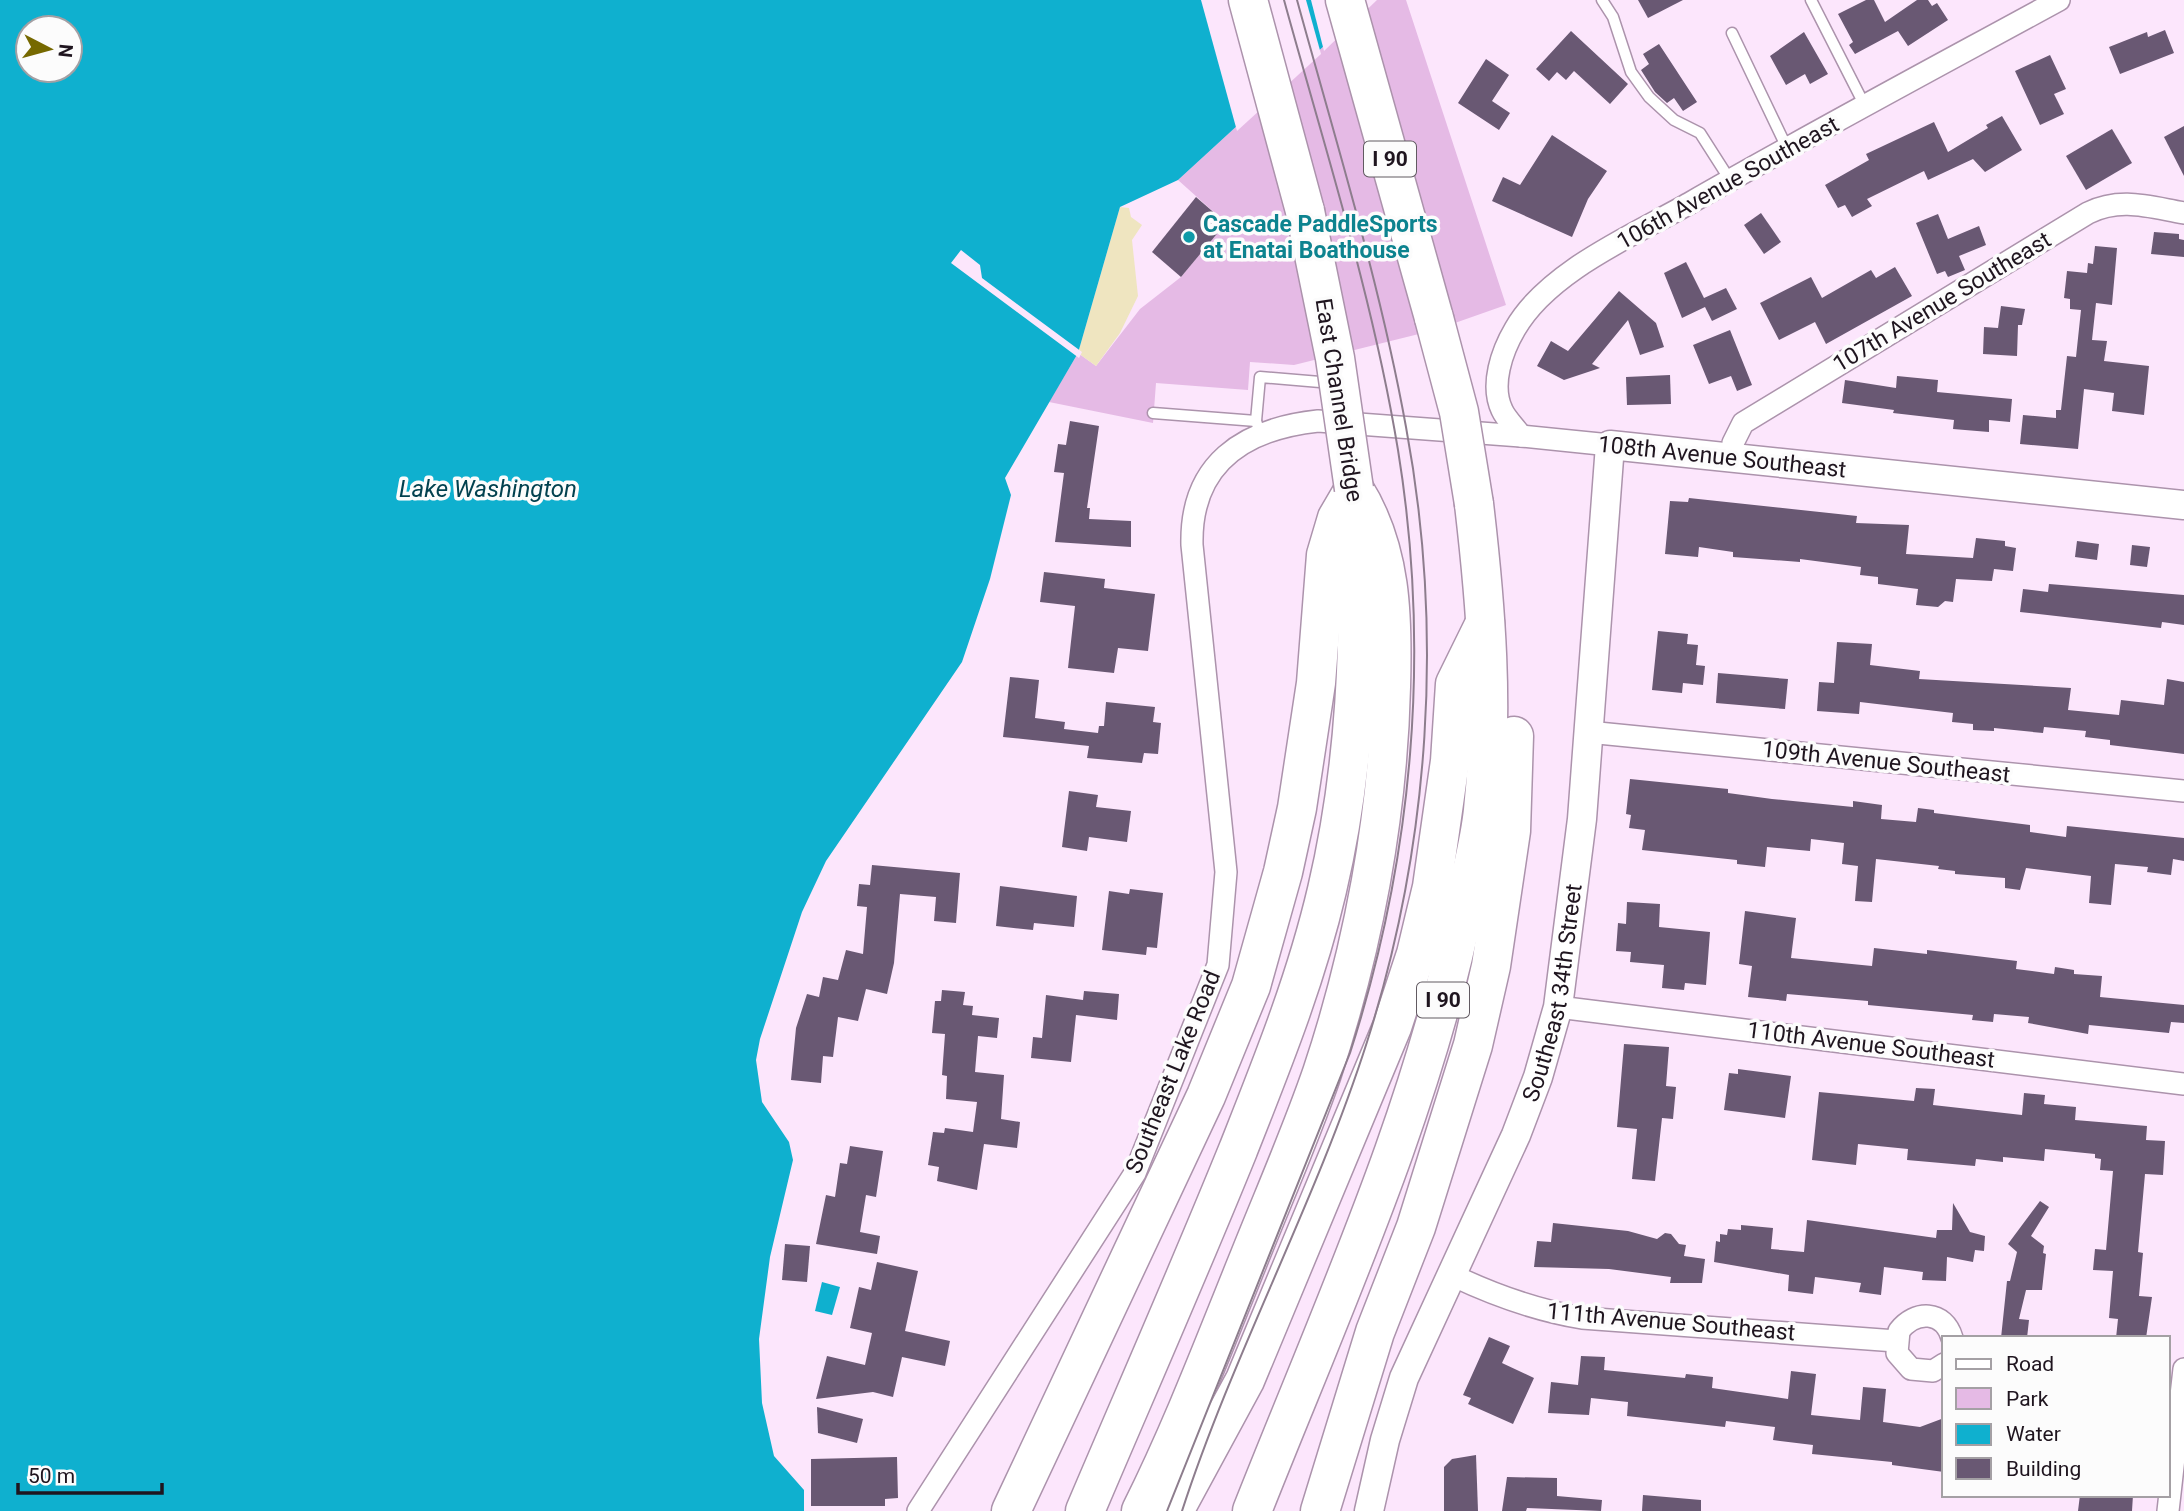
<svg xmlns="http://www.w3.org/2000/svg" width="2184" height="1511" font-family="Roboto,sans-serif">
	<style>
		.green { fill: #e5bae5 }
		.sand { fill: #efe5c0 }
		.water { fill: #0fb0cf; fill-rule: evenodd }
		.pier { fill: #fce6fc }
		.building { fill: #695873 }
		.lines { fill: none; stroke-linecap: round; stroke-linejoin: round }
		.service-casing { stroke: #ac93ac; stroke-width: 13 }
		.minor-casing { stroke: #ac93ac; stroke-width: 24 }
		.tertiary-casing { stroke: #ac93ac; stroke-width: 31 }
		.motorway-casing { stroke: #ac93ac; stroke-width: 41 }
		.service { stroke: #fff; stroke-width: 10 }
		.minor { stroke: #fff; stroke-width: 21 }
		.tertiary { stroke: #fff; stroke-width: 28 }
		.motorway { stroke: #fff; stroke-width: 38 }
		.tram { stroke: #8d7d8d; stroke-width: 2 }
		.motorway-bridge-casing { stroke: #ac93ac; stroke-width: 41; stroke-linecap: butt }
		.motorway-bridge { stroke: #fff; stroke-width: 38 }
		.culture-dot { fill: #0f9aa8; stroke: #fcfcfc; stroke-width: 2.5 }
		.labels { text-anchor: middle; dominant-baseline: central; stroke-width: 7; stroke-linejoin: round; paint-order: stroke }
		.shield { fill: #fcfcfc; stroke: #615a61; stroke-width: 2 }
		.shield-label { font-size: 21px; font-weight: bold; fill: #1f151f }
		.street-label { font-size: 23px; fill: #1f151f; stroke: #fcfcfc }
		.culture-label { font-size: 23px; font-weight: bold; fill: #0d838f; stroke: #fcfcfc; text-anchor: start }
		.water-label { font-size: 24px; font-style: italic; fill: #02414f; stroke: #fcfcfc }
	</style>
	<rect width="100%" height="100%" fill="#fce6fc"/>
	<path class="green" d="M1374,0H1406L1506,305L1435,330L1294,365L1250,362L1248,390L1156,383L1153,423L1049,402L1078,353L1096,366L1140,309L1181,277L1226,223L1178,180Z"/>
	<path class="sand" d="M1120,207L1129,208L1131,217L1142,225L1132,240L1138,296L1120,333L1096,366L1078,353Z"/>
	<g class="water">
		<path d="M0,0H1374L1178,180L1120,207L1078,353L1005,478L1011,495L990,579L962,662L826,861L802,912L760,1039L756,1060L762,1102L789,1142L793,1160L770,1257L759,1339L762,1403L774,1456L804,1490V1511H0ZM28,28H70V70H28Z"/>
		<path d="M822,1282L840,1287L832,1315L815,1311Z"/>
	</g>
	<g class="pier">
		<path d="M1201,0H1306L1321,54L1237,131Z"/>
		<path d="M1311,0H1377L1324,51Z"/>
		<path d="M961,250L980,265L982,278L1082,352L1079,358L951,263Z"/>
	</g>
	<g class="building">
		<path d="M1638,0H1683L1648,18Z"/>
		<path d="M1866,0H1874L1885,22L1917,0H1928L1932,6L1937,3L1948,20L1908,46L1898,31L1855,54L1849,45L1853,42L1838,14Z"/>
		<path d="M2165,30L2174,53L2120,74L2109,47L2147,32L2148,37Z"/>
		<path d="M1571,31L1628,84L1610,104L1574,71L1566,80L1557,72L1549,81L1536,69Z"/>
		<path d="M1804,32L1828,74L1810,84L1805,74L1786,85L1770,56Z"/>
		<path d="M1659,44L1697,102L1683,111L1674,98L1667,103L1655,92L1641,70L1649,64L1643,54Z"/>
		<path d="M2050,55L2066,89L2054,94L2064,114L2040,125L2015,71Z"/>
		<path d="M1486,59L1509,75L1492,101L1510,113L1499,130L1458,103Z"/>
		<path d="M2002,116L2022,150L1985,172L1973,159L1928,180L1924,171L1867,199L1872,206L1852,217L1845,205L1838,208L1825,185L1869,160L1866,154L1934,122L1948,152L1988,128L1986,125Z"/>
		<path d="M2184,126V176L2164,137Z"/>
		<path d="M2112,129L2132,163L2086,190L2066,156Z"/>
		<path d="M1552,135L1607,171L1588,199L1572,237L1492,201L1503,177L1520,185Z"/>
		<path d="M1196,197L1226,223L1181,277L1152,252Z"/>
		<path d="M1761,213L1781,242L1764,254L1744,225Z"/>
		<path d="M1938,214L1948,239L1979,226L1986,245L1959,256L1965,270L1948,277L1945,271L1937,274L1916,223Z"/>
		<path d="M2154,232L2179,234V239L2184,240V257L2151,254Z"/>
		<path d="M2095,246L2117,248L2112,305L2096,303L2092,340L2107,341L2104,361L2149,366L2144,415L2112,411L2114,393L2084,389L2078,449L2020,444L2023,415L2056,418V410H2061L2067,356L2076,357L2081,310L2070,309V299L2064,298L2067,271L2087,273L2088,263L2093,264Z"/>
		<path d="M1686,262L1704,298L1726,288L1737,309L1712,321L1705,307L1682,318L1664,273Z"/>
		<path d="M1895,267L1912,296L1826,344L1815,322L1779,340L1760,303L1811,277L1822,298L1871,270L1876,278Z"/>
		<path d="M1619,291L1656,323L1664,347L1640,355L1628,320L1592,364L1600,368L1564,380L1537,366L1551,341L1568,351Z"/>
		<path d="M2001,306L2025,309L2022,325H2018L2017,356L1983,354L1984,327L1998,328Z"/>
		<path d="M1730,330L1752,385L1737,391L1731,376L1709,384L1693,345Z"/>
		<path d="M1670,375L1671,404L1627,405L1626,377Z"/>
		<path d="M1897,376L1938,380L1937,392L2012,399L2010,422L1989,420V432L1953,429L1954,420L1893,413L1894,410L1842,403L1845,380L1896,388Z"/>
		<path d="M1070,421L1099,426L1087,508H1090L1089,519L1131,521V547L1055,542L1064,473L1054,472L1058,444L1066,445Z"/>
		<path d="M1689,498L1857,516L1856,523L1909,525L1906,554L1973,558L1976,538L2005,541V546L2016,548L2013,571L1994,569L1992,581L1956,579L1953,602L1945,601L1938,607L1916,605L1918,589L1878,584V577L1860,575L1861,567L1800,559V562L1733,557V552L1699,547L1698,557L1665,554L1670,501L1688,502Z"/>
		<path d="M2077,541L2099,544L2097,560L2075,557Z"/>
		<path d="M2132,545L2150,547L2147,567L2130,565Z"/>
		<path d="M1044,572L1105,579L1104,588L1155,594L1148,651L1118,648L1114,673L1068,668L1075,606L1040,602Z"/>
		<path d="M2049,584L2184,595V625L2162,622L2161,628L2020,612L2023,589L2048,592Z"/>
		<path d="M1658,631L1688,634L1687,644L1698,645L1696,665L1705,666L1703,685L1683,683L1682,693L1652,690Z"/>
		<path d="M1837,642L1872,644L1870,665L1920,671L1919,679L2071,688L2068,710L2119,715L2121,700L2164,705L2167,679L2184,682V754L2110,745V740L2085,737L2086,731L2044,727L2043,733L1994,728V731L1973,730V724L1952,722L1953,713L1860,702L1859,714L1817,711L1819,682L1834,683Z"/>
		<path d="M1718,673L1788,679L1785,709L1716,703Z"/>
		<path d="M1010,677L1039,680L1035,718L1065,722L1064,729L1098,733L1099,726H1104L1106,702L1155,707L1153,722L1161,723L1158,754L1144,753L1142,763L1087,758L1089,746L1003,737Z"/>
		<path d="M1630,779L1728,789V793L1772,799L1853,807V801L1882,805L1881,819L1916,822L1918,808L1934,810V813L2030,825V832L2066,837L2067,826L2184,838V861L2173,859L2171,875L2147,872L2148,867L2115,864L2111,905L2089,903L2091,876L2026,868L2020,890L2005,888V878L1955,874V871L1938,869L1939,866L1876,859L1872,902L1855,901L1858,866L1842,864L1844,843L1811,839L1810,851L1767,847L1765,867L1737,864V860L1642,850L1645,830L1629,828L1631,815L1626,814Z"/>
		<path d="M1069,791L1098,795L1096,807L1131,811L1127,842L1089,837L1087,851L1062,847Z"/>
		<path d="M872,865L960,873L956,923L934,921L936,897L900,894L894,963L887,994L866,989L858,1021L838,1017L833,1057L823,1056L821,1083L791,1080L796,1028L807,994L819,997L823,977L838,980L846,950L863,954L867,907L857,906L859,884L870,885Z"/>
		<path d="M1000,886L1077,896L1074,927L1034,923L1033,930L996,926Z"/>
		<path d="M1130,889L1163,893L1157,948L1147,947L1146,955L1102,950L1109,891L1129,894Z"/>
		<path d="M1627,902L1660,904L1659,927L1710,932L1706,985L1685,983L1684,990L1662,988L1664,965L1630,962L1631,952L1616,951L1618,923L1626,924Z"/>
		<path d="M1745,911L1796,918L1791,958L1872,966L1874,948L1927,954V950L2017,961L2016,969L2054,974L2055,967L2074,970V974L2102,976L2100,997L2184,1005V1023L2171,1022L2169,1033L2089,1025L2088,1034L2028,1023L2029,1017L1994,1014L1993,1022L1972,1020L1973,1015L1868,1005V1001L1787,994L1786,1001L1748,997L1752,966L1739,964Z"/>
		<path d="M942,990L965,992L963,1005L973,1006L972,1015L999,1018L997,1038L978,1036L975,1072L1004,1075L1001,1119L1020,1122L1017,1148L984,1144L977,1190L937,1181L939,1167L928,1165L933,1132L944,1133L945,1128L973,1132L977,1102L946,1099L947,1076L942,1075L945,1034L932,1033L935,1001H941Z"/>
		<path d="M1084,991L1119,994L1117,1020L1076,1015L1071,1062L1031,1058L1033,1037L1042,1038L1046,995L1083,1000Z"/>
		<path d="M1624,1044L1669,1047L1666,1086L1676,1087L1673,1119L1662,1118L1655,1181L1632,1179L1637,1129L1617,1127Z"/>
		<path d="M1738,1069L1791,1076L1785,1118L1724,1110L1729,1073L1738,1074Z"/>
		<path d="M1916,1088L1935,1089L1933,1105L2022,1115L2024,1093L2045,1095L2044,1104L2076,1107L2075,1120L2147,1126L2146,1140L2165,1141L2163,1175L2145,1174L2138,1252L2143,1253L2139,1296L2152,1297L2146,1338H2116L2118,1319L2109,1318L2113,1271L2093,1270L2095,1249L2106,1250L2113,1171L2100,1170L2101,1159L2095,1158V1154L2045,1149L2044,1161L2003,1157V1162L1976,1159L1975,1166L1907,1160L1908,1149L1858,1144L1856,1165L1812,1160L1819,1092L1914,1101Z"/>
		<path d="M850,1146L883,1151L876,1197L866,1195L860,1232L880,1236L877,1254L816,1244L826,1195L835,1197L840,1163L847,1164Z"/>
		<path d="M2040,1201L2049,1207L2031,1236L2044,1246L2043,1253L2046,1254L2042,1290H2026L2019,1319L2029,1320L2027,1338H2001L2007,1281H2010L2017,1252L2008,1244Z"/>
		<path d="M1953,1203L1970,1232L1985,1236L1984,1251L1975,1250L1973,1262L1947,1257L1946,1281L1922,1280L1923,1272L1884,1267L1881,1295L1859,1292L1861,1283L1815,1277L1813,1294L1788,1291L1789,1275L1714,1262L1716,1241L1720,1242V1234L1727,1235L1728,1229L1741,1230V1225L1773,1228L1771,1249L1804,1252L1807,1220L1936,1238L1937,1230H1952Z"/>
		<path d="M1553,1223L1628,1231L1657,1239L1665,1233L1671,1234L1679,1244L1686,1245L1684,1256L1705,1259L1702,1283H1670L1671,1277L1609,1269L1534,1267L1537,1241L1551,1242Z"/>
		<path d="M785,1244L810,1246L807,1282L782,1280Z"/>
		<path d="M877,1262L918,1271L905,1331L950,1341L945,1366L902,1357L893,1397L873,1392L816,1399L827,1356L865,1365L872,1333L850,1328L859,1287L871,1290Z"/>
		<path d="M1489,1337L1510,1346L1502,1363L1534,1378L1513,1424L1468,1404L1471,1398L1463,1395Z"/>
		<path d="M1581,1356L1605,1357L1604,1370L1685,1378L1686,1374L1713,1377L1712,1388L1788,1399L1791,1371L1816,1374L1811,1415L1860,1420L1863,1387L1886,1389L1883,1422L1920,1427L1944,1418V1472L1892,1465V1462L1812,1454L1813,1445L1773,1440L1775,1427L1726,1421L1725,1427L1627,1416L1628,1402L1591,1398L1589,1415L1548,1413L1551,1382L1578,1385Z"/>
		<path d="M817,1407L863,1419L857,1443L818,1433Z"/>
		<path d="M1476,1455L1478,1511H1444V1467L1452,1459Z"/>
		<path d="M897,1457L898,1498L885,1499V1506H811V1459Z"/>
		<path d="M1507,1477L1557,1478V1496L1602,1500L1601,1511L1527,1508L1526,1511H1502Z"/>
		<path d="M1643,1495L1701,1500V1511H1642Z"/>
		<path d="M2080,1495H2133L2132,1511H2078Z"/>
	</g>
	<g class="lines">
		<g class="service-casing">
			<g id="service">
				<path d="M1602,0L1613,17L1631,72L1649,97L1674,120L1700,133L1730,180"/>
				<path d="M1811,0L1865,106"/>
				<path d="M1732,33L1787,148"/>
				<path d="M1153,413L1256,421L1260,433"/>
				<path d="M1256,421L1260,377L1320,382"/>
			</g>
		</g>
		<g class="minor-casing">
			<g id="minor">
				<path d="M1521,436C1515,427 1506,419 1502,410C1490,385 1502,351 1515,329C1548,271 1634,235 1690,203C1812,133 1936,67 2059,0"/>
				<path d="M1733,457V443L1743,423L2088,213C2121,197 2149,207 2184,213"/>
				<path d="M1588,732L2184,791"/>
				<path d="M1558,1007L2184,1084"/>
				<path d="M1454,1276C1496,1296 1535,1310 1582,1318L1896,1341"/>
				<path d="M1944,1364L1933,1371L1911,1369L1897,1353L1899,1331C1915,1310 1944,1310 1952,1338"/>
				<path d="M918,1511L1135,1173L1218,965L1226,872L1192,545C1190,464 1243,429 1318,421L1521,436L1610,445"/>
				<path d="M2168,1511L2184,1369"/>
			</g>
		</g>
		<g class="tertiary-casing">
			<g id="tertiary">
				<path id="s1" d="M1369,1511L1385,1440L1404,1378L1516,1135L1538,1077L1558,1007L1582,819L1610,445L2184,505"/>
			</g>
		</g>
		<g class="motorway-casing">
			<g id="motorway">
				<path d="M1248,0L1305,211"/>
				<path d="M1345,0L1434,318"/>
				<path d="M1011,1511L1206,1096L1251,986L1283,872L1297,808L1316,683L1326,555L1337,518L1354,489"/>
				<path d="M1085,1511C1136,1391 1189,1271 1238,1150C1272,1064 1306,980 1327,890C1356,767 1361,641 1356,516"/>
				<path d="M1141,1511C1181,1431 1213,1347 1247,1263C1272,1200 1300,1137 1322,1073C1363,950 1388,816 1391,687C1393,617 1392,549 1354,489"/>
				<path d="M1174,1511L1245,1380L1392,1027L1416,954L1432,887L1450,761L1455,684L1485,623"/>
				<path d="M1252,1511C1331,1311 1422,1114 1465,903C1471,872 1480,841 1483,810C1494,707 1486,606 1474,504"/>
				<path d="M1320,1511L1375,1332L1416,1227L1473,1045L1491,966L1511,831L1514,736"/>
			</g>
		</g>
		<use href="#service" class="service"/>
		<use href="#minor" class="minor"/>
		<use href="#tertiary" class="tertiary"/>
		<use href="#motorway" class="motorway"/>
		<g class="tram">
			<path d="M1167,1511L1350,1053C1413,858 1431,653 1398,450C1373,298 1325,149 1284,0"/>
			<path d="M1182,1511C1234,1351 1316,1202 1367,1042C1430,844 1444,631 1406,427C1380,283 1336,142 1297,0"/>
		</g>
		<g class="motorway-bridge-casing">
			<g id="motorway-bridge">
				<path d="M1305,211L1335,358L1354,489"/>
				<path d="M1434,318L1459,412L1474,504"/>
			</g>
		</g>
		<use href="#motorway-bridge" class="motorway-bridge"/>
	</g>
	<circle class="culture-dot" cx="1189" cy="237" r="7"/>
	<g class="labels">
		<g class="shield">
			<rect x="1364" y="141.5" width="52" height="35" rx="5"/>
			<rect x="1417" y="982.5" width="52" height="35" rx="5"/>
		</g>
		<g class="shield-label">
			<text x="1390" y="159">I 90</text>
			<text x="1443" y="1000">I 90</text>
		</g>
		<g class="street-label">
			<text transform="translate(1728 183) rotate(-29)">106th Avenue Southeast</text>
			<text transform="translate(1942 302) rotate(-31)">107th Avenue Southeast</text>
			<text transform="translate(1339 400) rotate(81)">East Channel Bridge</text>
			<text transform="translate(1722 457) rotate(6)">108th Avenue Southeast</text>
			<text transform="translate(1886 762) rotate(6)">109th Avenue Southeast</text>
			<text stroke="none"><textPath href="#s1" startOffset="553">Southeast 34th Street</textPath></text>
			<text transform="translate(1871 1045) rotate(7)">110th Avenue Southeast</text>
			<text transform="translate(1173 1072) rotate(-68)">Southeast Lake Road</text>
			<text transform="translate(1671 1322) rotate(5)">111th Avenue Southeast</text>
		</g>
		<g class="culture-label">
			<text x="1203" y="224">Cascade PaddleSports<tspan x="1203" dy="26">at Enatai Boathouse</tspan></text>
		</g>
		<g class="water-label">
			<text x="488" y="489">Lake Washington</text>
		</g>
	</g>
	<rect x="1942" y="1336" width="228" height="161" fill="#fcfcfc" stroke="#a4a0a4" stroke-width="2"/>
	<rect x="1956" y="1359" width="35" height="10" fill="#ffffff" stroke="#a4a0a4" stroke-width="2"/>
	<text x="2006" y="1371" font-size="21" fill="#1f151f">Road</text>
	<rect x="1956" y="1388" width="35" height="21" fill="#e5bae5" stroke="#a4a0a4" stroke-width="2"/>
	<text x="2006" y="1406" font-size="21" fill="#1f151f">Park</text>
	<rect x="1956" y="1424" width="35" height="21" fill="#0fb0cf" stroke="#a4a0a4" stroke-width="2"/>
	<text x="2006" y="1441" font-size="21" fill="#1f151f">Water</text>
	<rect x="1956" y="1458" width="35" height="21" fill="#695873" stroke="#a4a0a4" stroke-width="2"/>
	<text x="2006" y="1476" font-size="21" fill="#1f151f">Building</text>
	<g transform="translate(49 49) rotate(96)"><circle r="33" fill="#fcfcfc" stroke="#a4a0a4" stroke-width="2"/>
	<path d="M0-5L12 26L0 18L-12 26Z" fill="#766900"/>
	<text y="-10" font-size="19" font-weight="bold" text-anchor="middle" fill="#1f151f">N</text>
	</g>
	<path d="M18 1483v10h144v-10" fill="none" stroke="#1f151f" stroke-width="3.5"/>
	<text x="28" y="1483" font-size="21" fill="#1f151f" stroke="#fcfcfc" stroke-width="5" paint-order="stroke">50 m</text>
</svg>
